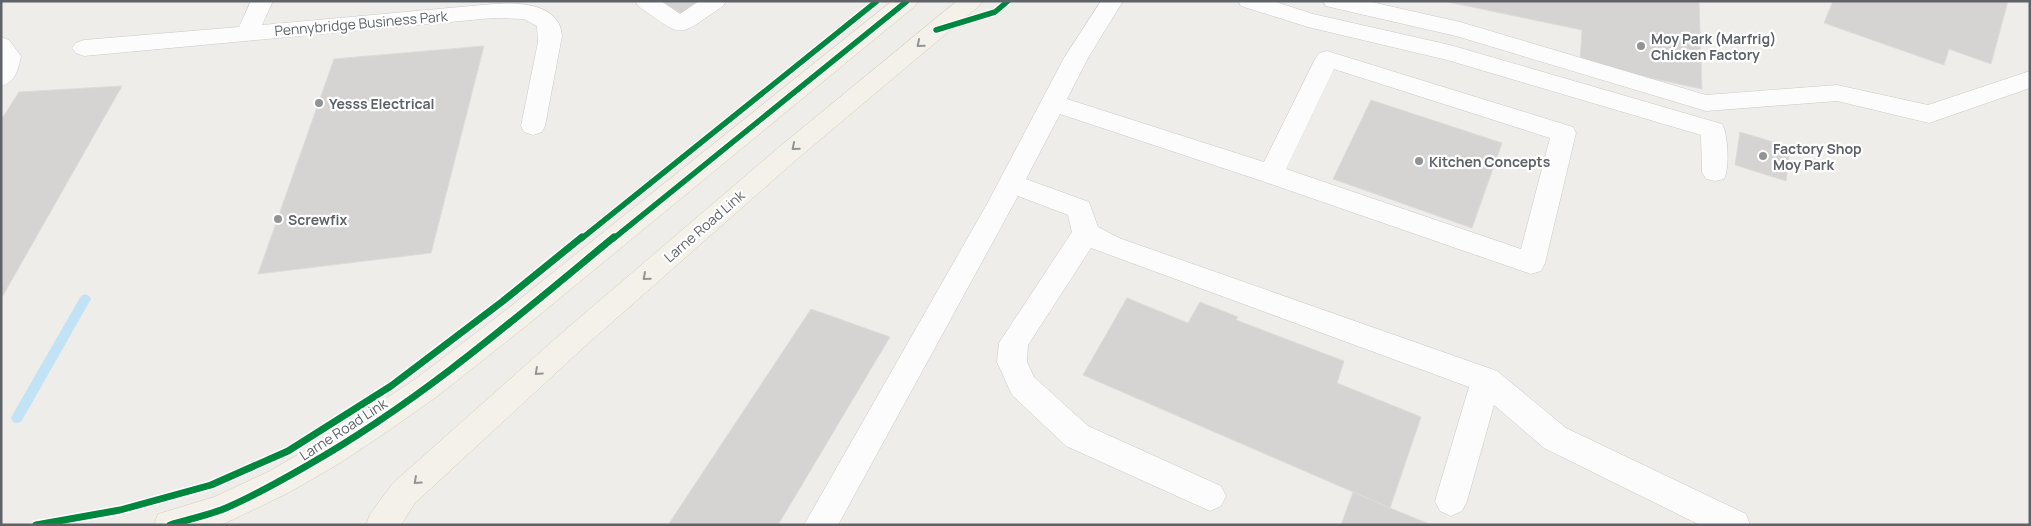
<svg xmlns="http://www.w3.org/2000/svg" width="2031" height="526" font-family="Manrope,sans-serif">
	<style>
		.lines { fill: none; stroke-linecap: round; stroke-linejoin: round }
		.stream { fill: #c1e3f5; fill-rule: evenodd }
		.building { fill: #d5d4d3; stroke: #dedcda }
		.minor-casing { stroke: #c9c9c9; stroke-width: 1 }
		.major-casing { stroke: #d5cbba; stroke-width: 1 }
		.minor { fill: #fcfcfc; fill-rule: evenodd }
		.major { fill: #f3f1ea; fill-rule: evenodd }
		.cycleway-far1-casing { stroke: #fff; stroke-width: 8 }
		.cycleway-casing { stroke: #fff; stroke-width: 10 }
		.cycleway-far1 { stroke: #00873e; stroke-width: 5.5 }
		.cycleway { stroke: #00873e; stroke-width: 7 }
		.oneway { stroke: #939595 }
		.poi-dot { fill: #919395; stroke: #fff; stroke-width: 2 }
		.labels { text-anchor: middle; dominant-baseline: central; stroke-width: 4.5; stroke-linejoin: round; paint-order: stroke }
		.street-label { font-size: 14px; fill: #5f6367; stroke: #fff }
		.poi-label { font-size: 14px; font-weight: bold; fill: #5f6367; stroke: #fff; text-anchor: start }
	</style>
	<rect width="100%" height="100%" fill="#eeedea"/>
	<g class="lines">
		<path class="stream" d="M85,294L89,296L91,299L21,422L17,423L13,422L11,418L13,414L81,296Z"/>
	</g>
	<g class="building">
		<path d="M659,1H703L684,15Z"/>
		<path d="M1443,1H1699L1702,89L1580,63L1582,30Z"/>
		<path d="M1833,1H2008L1991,64L1949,49L1944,65L1824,23Z"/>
		<path d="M484,46L431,253L258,274L334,59Z"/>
		<path d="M122,86L1,299V120L19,92Z"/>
		<path d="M1371,100L1502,143L1472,228L1333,179Z"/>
		<path d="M1740,132L1790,147L1786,181L1735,165Z"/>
		<path d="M1127,298L1188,323L1200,302L1238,317L1236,320L1344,361L1337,383L1421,417L1390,508L1083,375Z"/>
		<path d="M811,309L890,337L778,525H668Z"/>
		<path d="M1353,492L1390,508L1432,525H1341Z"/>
	</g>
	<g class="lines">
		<g class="minor-casing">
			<g id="minor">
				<path d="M251,1H273L262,25L493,4C518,2 560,3 562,36L545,126L542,132L533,135L524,132L521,126L538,42L537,26L524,19L493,18L84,56L76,53L72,48L76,43L84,40L239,27Z"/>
				<path d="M635,1H661L680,14L699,1H726L723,6C676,38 685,39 638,6Z"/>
				<path d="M1101,1H1123L1088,58L1067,99L1264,162L1315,59L1319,53L1327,51L1573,127L1576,133L1545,263L1541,271L1531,274L1262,181L1060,114L1026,179L1089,202L1098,227L1119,238L1497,371L1566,428L1746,514L1750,525H1700L1544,448L1494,405L1467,501L1462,511L1451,516L1440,511L1435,501L1469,387L1091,248L1028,345L1027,362L1034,377L1088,426L1221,486L1226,496L1221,506L1210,511L1199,506L1066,446L1012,395L997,362L999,343L1072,232L1068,215L1018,196L838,525H804L987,204L1064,58ZM1334,69L1550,138L1521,249L1286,169Z"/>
				<path d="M1238,1H1273L1313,14L1450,45L1722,124C1728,134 1730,168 1724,179L1715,181L1706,179L1702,172L1701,135L1447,60L1308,27L1241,6Z"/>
				<path d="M1323,1H1367L1460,22L1706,95L1837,85L1928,105L2030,71V88L1929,123L1837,101L1706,111L1456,36L1334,8L1326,6Z"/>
				<path d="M1,37L9,40L21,56C18,70 16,82 1,86Z"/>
			</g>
		</g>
		<g class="major-casing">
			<g id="major">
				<path d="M892,1H918L915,6L526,326L435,398L388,431L340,463L290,492L232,520L220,525H154L158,514L214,497L268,472L318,443L414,380L506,310Z"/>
				<path d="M957,1H982L979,6L796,160L584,347L415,503L401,525H366L370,514L393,483L564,331L778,148Z"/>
			</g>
		</g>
		<use href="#minor" class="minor"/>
		<use href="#major" class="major"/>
		<g class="cycleway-far1-casing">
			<g id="cycleway-far1">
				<path d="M936,30L995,12L1008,1"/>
				<path d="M581,239L877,1"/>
				<path d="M613,239L907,1"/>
			</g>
		</g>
		<g class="cycleway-casing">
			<g id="cycleway">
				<path d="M36,525L120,510L211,485L288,451L391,386L503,301L582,237"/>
				<path d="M170,525C187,520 204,516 221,510C251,498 280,481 308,465C419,402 516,318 614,237"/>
			</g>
		</g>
		<use href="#cycleway-far1" class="cycleway-far1"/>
		<use href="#cycleway" class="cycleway"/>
	</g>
	<defs><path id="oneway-chevron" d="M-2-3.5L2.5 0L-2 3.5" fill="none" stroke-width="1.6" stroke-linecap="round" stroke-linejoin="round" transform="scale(1.25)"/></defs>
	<g class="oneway">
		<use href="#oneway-chevron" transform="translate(920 44) rotate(140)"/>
		<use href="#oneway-chevron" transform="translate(795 147) rotate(140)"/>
		<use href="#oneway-chevron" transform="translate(646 277) rotate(139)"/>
		<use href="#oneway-chevron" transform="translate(538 372) rotate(138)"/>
		<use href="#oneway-chevron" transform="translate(417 481) rotate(138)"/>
	</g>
	<g class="poi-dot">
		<circle cx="1641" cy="46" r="5"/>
		<circle cx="319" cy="103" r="5"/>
		<circle cx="1763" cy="156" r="5"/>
		<circle cx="1419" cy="161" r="5"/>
		<circle cx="278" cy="219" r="5"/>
	</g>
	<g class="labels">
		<g class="street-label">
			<text transform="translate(361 23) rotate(-5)">Pennybridge Business Park</text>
			<text transform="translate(704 226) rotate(-41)">Larne Road Link</text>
			<text transform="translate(343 429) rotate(-33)">Larne Road Link</text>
		</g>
		<g class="poi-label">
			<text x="1651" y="38">Moy Park (Marfrig)<tspan x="1651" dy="16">Chicken Factory</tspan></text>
			<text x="329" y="103">Yesss Electrical</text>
			<text x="1773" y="148">Factory Shop<tspan x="1773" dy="16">Moy Park</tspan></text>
			<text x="1429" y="161">Kitchen Concepts</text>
			<text x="288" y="219">Screwfix</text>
		</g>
	</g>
	<rect width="2031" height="526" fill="none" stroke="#5f6367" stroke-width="5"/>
</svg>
